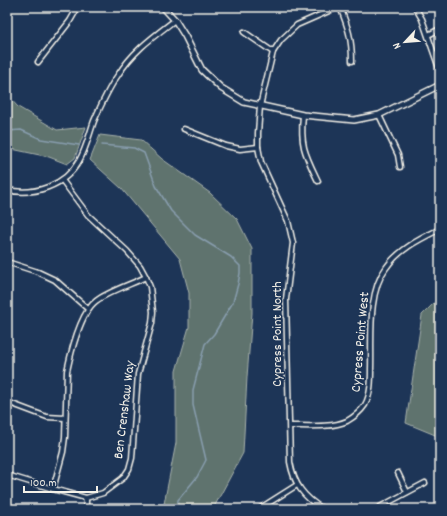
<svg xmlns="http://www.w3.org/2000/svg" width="447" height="516" font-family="Dekko,sans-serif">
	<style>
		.green { fill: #5e736e; stroke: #a9b2ab }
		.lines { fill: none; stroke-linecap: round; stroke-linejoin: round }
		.stream { stroke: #899eaf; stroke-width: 1.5 }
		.minor-casing { stroke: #f4f1e8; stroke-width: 7 }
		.tertiary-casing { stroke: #f4f1e8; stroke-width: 8 }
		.minor { stroke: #1d3557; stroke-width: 4 }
		.tertiary { stroke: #1d3557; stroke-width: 5 }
		.labels { text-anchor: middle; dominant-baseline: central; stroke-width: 3; stroke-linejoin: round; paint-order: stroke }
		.street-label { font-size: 14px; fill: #f4f1e8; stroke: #1d3557 }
	</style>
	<rect width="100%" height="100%" fill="#1d3557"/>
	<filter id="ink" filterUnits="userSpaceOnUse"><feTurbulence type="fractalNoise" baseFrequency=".025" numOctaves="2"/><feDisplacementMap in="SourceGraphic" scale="8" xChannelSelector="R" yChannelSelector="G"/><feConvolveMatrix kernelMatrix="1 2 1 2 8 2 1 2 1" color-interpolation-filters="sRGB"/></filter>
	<g filter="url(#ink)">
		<g class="green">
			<path d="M7,95L18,107L57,130L86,127L75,158L67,164L49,157L7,148Z"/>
			<path d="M100,135L141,140L162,159L210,193L237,219L252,249V313L247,377L243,453L213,509H163L176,443V371L189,327V293L180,259L121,188L90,160Z"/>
			<path d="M440,297V437L406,423L422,315Z"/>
		</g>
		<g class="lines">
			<g class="stream">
				<path d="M7,131L21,130L41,139L79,145"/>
				<path d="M102,145L134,148L144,153L156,186L171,211L195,235L231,257L240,266V273L238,284L233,302L214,334L205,344L193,390V405L206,460L197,477L178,500L177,509"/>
			</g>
			<g class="minor-casing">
				<g id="minor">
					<path d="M340,7C348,27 352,39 352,61"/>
					<path d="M415,7L422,19L440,71"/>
					<path d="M244,32L273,52"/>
					<path d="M428,35L440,29"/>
					<path d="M38,62L70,21L78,7"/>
					<path d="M303,115C300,146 305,154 318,181"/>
					<path d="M379,115L398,155L400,167"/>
					<path d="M184,129L226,146L240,149L258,147"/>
					<path d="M7,190C34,196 65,186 79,161C86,149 89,135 94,121C101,105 108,89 118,75C133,51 153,37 175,20"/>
					<path d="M7,262L38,272L55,280L88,309"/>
					<path d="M7,402L47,417L65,418"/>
					<path d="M290,426C307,426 332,428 347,421C354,417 361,411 365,405C371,394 371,381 371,369C372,338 367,293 386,268C399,249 420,239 440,229"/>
					<path d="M398,473L407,492"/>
					<path d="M7,475L53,489L86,498L103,493L123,478L129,469L132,458L138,374L152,323L153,312L150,287L146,277L140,266L127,251L88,215L62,180"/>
					<path d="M53,489L63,452L65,437L67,371C71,352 81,312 96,301C109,291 132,284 146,277"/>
					<path d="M86,498V509"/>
					<path d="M259,509L297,485"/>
					<path d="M323,509C303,497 294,484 290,462L286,299L293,243L288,221L261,162L258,147V133L260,106L273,52L281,40L297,25L338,7"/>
					<path d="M376,509L425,483"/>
				</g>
			</g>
			<g class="tertiary-casing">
				<path id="tertiary" d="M163,7L175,20L185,36L202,70L221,88L244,102L303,115L354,120L379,115L440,85"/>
			</g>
			<use href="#minor" class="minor"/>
			<use href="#tertiary" class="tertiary"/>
		</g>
	</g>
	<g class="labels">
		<g class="street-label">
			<text transform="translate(278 334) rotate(-90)">Cypress Point North</text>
			<text transform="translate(361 342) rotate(-85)">Cypress Point West</text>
			<text transform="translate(125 410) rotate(-83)">Ben Crenshaw Way</text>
		</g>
	</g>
	<rect width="447" height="516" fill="none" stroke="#1d3557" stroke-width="24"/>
	<rect x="12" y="12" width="423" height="492" fill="none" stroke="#f4f1e8" stroke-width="1.5" filter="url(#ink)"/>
	<g transform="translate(405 42) rotate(244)" stroke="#1d3557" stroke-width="3" paint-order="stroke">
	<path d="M0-3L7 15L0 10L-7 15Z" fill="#f4f1e8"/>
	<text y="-6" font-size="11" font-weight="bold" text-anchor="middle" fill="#f4f1e8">N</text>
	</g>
	<path d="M24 486v6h73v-6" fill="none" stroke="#f4f1e8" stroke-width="2"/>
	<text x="30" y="486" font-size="12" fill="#f4f1e8" stroke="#1d3557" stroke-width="3" paint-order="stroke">100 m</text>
</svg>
